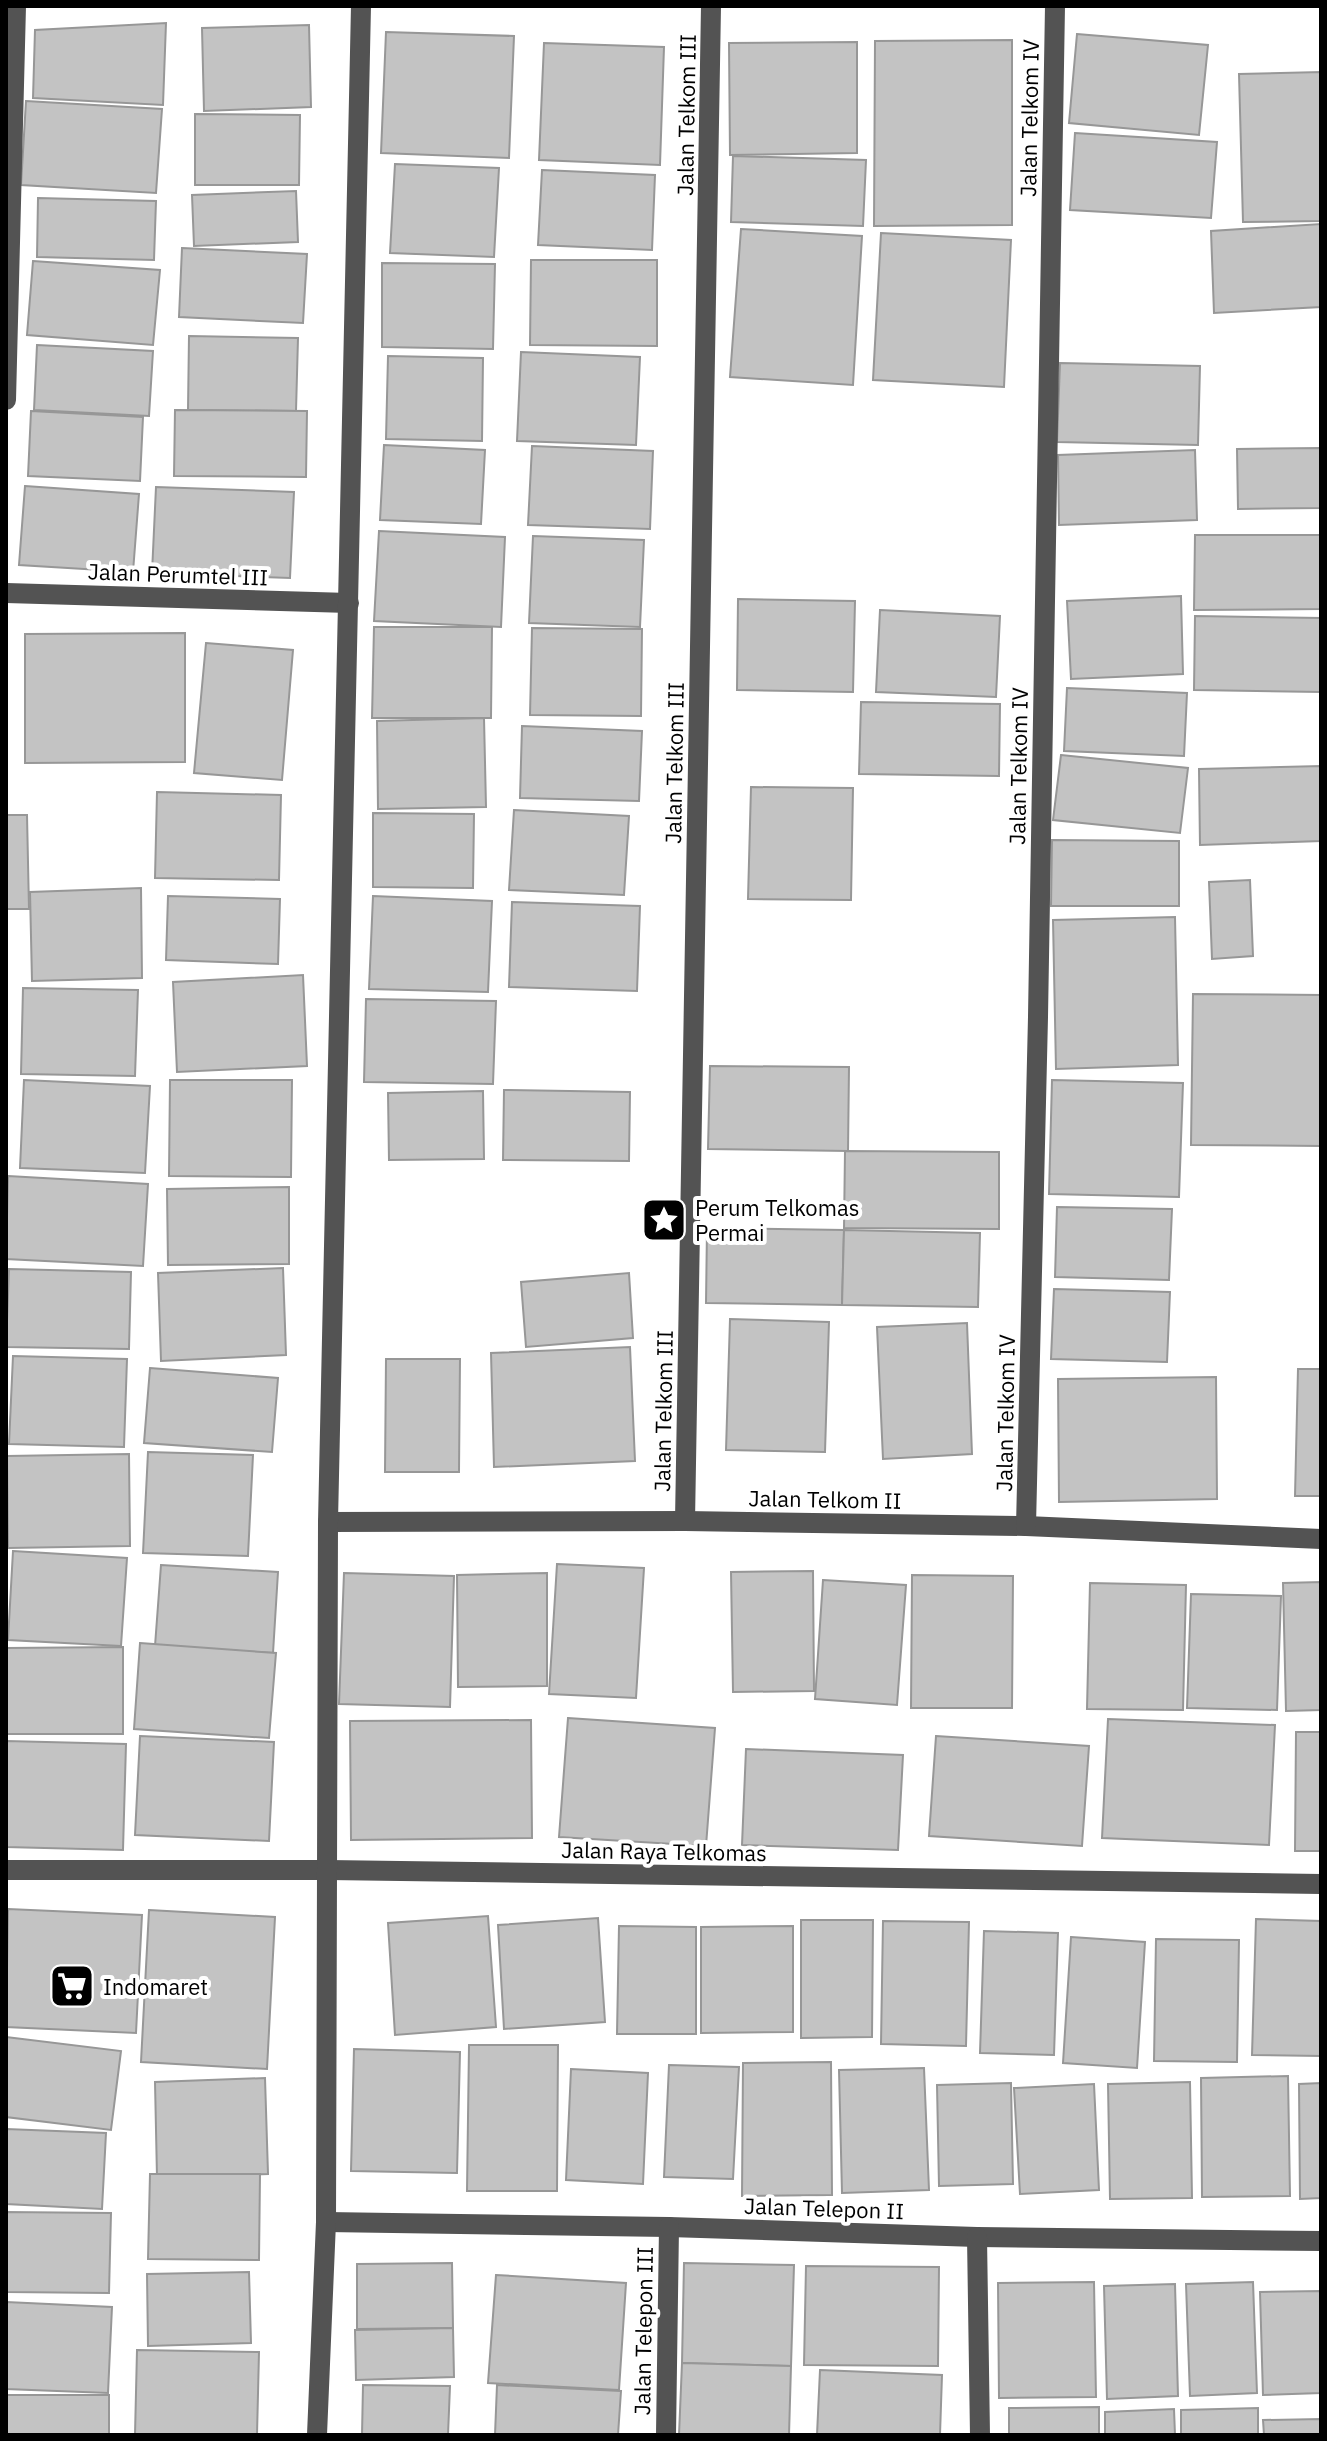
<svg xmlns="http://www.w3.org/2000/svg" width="1327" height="2441" font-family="'IBM Plex Sans',sans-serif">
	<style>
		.building { fill: #c3c3c3; stroke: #979797; stroke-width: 2 }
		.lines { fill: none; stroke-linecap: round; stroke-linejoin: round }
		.minor { stroke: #535353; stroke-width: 20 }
		.labels { text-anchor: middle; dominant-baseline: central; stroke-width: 8; stroke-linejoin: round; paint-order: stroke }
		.street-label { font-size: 22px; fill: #000; stroke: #fff }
		.poi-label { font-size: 22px; fill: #000; stroke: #fff; text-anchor: start }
	</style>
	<rect width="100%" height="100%" fill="#fff"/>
	<g class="building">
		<path d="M166,23L163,105L33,98L35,30Z"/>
		<path d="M309,25L311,107L204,111L202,28Z"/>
		<path d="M386,32L514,36L509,158L381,153Z"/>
		<path d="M1077,34L1208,45L1199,135L1069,123Z"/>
		<path d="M1012,40V225L874,226L875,41Z"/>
		<path d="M857,42V153L730,155L729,43Z"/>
		<path d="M544,43L664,47L660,165L539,160Z"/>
		<path d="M1321,72V221L1243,222L1239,74Z"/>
		<path d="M26,101L162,109L156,193L21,185Z"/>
		<path d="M195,114L300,115L299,185H195Z"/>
		<path d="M1075,133L1217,142L1211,218L1070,210Z"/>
		<path d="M733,156L866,160L863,226L731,222Z"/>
		<path d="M395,164L499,168L494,257L390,253Z"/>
		<path d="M542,170L655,175L652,250L538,245Z"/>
		<path d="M296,191L298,242L194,246L192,195Z"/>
		<path d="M38,198L156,201L154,260L37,257Z"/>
		<path d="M1321,224V307L1214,313L1211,231Z"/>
		<path d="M741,229L862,236L853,385L730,377Z"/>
		<path d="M881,233L1011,240L1004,387L873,380Z"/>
		<path d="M182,248L307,254L303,323L179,317Z"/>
		<path d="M531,260H657V346L530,345Z"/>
		<path d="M33,261L160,270L153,345L27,335Z"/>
		<path d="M382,263L495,264L493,349L382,347Z"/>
		<path d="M189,336L298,338L296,411L188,410Z"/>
		<path d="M37,345L153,351L149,416L34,410Z"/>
		<path d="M521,352L640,357L636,445L517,441Z"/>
		<path d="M388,356L483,358L482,441L386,439Z"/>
		<path d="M1060,363L1200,366L1198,445L1057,442Z"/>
		<path d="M175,410L307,411L306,477L174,476Z"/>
		<path d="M31,411L143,417L140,481L28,476Z"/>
		<path d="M384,445L485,450L481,524L380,520Z"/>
		<path d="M532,446L653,451L650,529L528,525Z"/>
		<path d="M1321,448V508L1238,509L1237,449Z"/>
		<path d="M1195,450L1197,520L1059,525L1058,455Z"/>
		<path d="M25,486L139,494L133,572L19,565Z"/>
		<path d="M156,487L294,492L290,578L152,573Z"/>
		<path d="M379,531L505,537L501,627L374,621Z"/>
		<path d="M1195,535H1321V609L1194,610Z"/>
		<path d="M533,536L644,540L640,627L529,623Z"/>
		<path d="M1181,596L1183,674L1071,679L1067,601Z"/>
		<path d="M738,599L855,601L853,692L737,690Z"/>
		<path d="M880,610L1000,616L996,697L876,692Z"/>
		<path d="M1195,616L1321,618V692L1194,690Z"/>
		<path d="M374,627H492L491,718H372Z"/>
		<path d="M532,628L642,629L641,716L530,715Z"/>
		<path d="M185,633V762L25,763V634Z"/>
		<path d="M206,643L293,650L282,780L194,773Z"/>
		<path d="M1067,688L1187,693L1184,756L1064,751Z"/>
		<path d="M861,702L1000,704L999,776L859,774Z"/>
		<path d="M484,718L486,807L378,809L377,721Z"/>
		<path d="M522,726L642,731L639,801L520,798Z"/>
		<path d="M1061,755L1188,768L1180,833L1053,820Z"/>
		<path d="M1321,766V841L1200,845L1199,769Z"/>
		<path d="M751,787L853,788L851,900L748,899Z"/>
		<path d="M157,792L281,795L279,880L155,878Z"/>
		<path d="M514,810L629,816L624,895L509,890Z"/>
		<path d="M373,813L474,814L473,888L373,887Z"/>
		<path d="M6,815H27L29,909H6Z"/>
		<path d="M1052,840L1179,841V906H1051Z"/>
		<path d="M1250,880L1253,956L1212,959L1209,882Z"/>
		<path d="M141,888L142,978L32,981L30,892Z"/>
		<path d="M168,896L280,899L278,964L166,960Z"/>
		<path d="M373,896L492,901L488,992L369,989Z"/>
		<path d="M512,902L640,906L637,991L509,987Z"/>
		<path d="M1175,917L1178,1065L1056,1069L1053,920Z"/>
		<path d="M303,975L307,1066L177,1072L173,982Z"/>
		<path d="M23,988L138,990L135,1076L21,1074Z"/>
		<path d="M1193,994L1321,995V1146L1191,1145Z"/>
		<path d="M366,999L496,1001L493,1084L364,1082Z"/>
		<path d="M710,1066L849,1067L848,1151L708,1149Z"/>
		<path d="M24,1080L150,1086L145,1173L20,1168Z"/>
		<path d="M170,1080H292L291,1177L169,1176Z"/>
		<path d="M1052,1080L1183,1083L1179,1197L1049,1194Z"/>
		<path d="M504,1090L630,1092L629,1161L503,1160Z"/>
		<path d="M483,1091L484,1159L389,1160L388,1093Z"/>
		<path d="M845,1151L999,1152V1229L844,1228Z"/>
		<path d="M8,1176L148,1184L143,1266L6,1259Z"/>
		<path d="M289,1187V1264L168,1265L167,1189Z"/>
		<path d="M1057,1207L1172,1209L1169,1280L1055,1277Z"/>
		<path d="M707,1228L844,1230L842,1305L706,1303Z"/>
		<path d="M844,1230L980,1233L978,1307L842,1305Z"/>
		<path d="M283,1268L286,1355L161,1361L158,1273Z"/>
		<path d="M9,1269L131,1272L129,1349L6,1347Z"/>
		<path d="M629,1273L633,1338L526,1347L521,1282Z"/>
		<path d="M1054,1289L1170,1292L1167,1362L1051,1359Z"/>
		<path d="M730,1319L829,1322L825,1452L726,1450Z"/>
		<path d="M967,1323L972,1454L883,1459L877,1327Z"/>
		<path d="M630,1347L635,1461L494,1467L491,1353Z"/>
		<path d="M13,1356L127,1359L124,1447L9,1444Z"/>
		<path d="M386,1359H460L459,1472H385Z"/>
		<path d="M150,1368L278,1378L272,1452L144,1443Z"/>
		<path d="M1298,1369H1321V1496H1295Z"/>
		<path d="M1216,1377L1217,1499L1059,1502L1058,1379Z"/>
		<path d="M148,1452L253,1455L248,1556L143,1553Z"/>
		<path d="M129,1454L130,1546L8,1548L7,1456Z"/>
		<path d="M13,1551L127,1558L121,1646L8,1640Z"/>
		<path d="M557,1564L644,1568L636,1698L549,1694Z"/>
		<path d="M161,1565L278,1572L273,1653L155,1646Z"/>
		<path d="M813,1571L814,1691L733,1692L731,1572Z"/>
		<path d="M344,1573L454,1576L450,1707L339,1704Z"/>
		<path d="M547,1573V1686L458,1687L457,1575Z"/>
		<path d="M912,1575L1013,1576L1012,1708H911Z"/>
		<path d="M823,1580L906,1585L897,1705L815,1699Z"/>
		<path d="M1321,1582V1710L1286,1711L1283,1583Z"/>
		<path d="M1090,1583L1186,1585L1183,1710L1087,1709Z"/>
		<path d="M1191,1594L1281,1596L1277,1710L1187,1708Z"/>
		<path d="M140,1643L276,1653L269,1738L134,1729Z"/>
		<path d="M123,1647V1734H7V1648Z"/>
		<path d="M568,1718L715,1728L706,1846L559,1837Z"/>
		<path d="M1108,1719L1275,1725L1269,1845L1102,1838Z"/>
		<path d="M531,1720L532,1838L351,1840L350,1721Z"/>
		<path d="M1296,1732H1321V1851H1295Z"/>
		<path d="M140,1736L274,1742L269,1841L135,1835Z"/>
		<path d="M936,1736L1089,1746L1082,1846L929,1836Z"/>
		<path d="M6,1741L126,1744L123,1850L6,1847Z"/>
		<path d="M746,1749L903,1755L898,1850L742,1845Z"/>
		<path d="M8,1909L142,1915L136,2033L6,2027Z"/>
		<path d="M149,1910L275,1917L267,2069L141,2062Z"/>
		<path d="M488,1916L496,2027L395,2035L388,1923Z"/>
		<path d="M598,1918L605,2022L504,2029L498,1925Z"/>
		<path d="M1256,1919L1321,1921V2056L1252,2055Z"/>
		<path d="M801,1920H873L872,2037L801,2038Z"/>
		<path d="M883,1921L969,1922L966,2046L881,2044Z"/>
		<path d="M619,1926L696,1927V2034H617Z"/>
		<path d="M793,1926V2032L701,2033V1927Z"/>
		<path d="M984,1931L1058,1933L1054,2055L980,2053Z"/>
		<path d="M1071,1937L1145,1942L1137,2068L1063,2063Z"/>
		<path d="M1156,1939L1239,1940L1237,2062L1154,2061Z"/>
		<path d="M6,2037L121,2051L111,2130L6,2117Z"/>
		<path d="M469,2045H558L557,2191H467Z"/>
		<path d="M354,2049L460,2052L457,2173L351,2171Z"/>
		<path d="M831,2062L832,2195L742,2196L743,2063Z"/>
		<path d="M669,2065L739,2067L733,2179L664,2177Z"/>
		<path d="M924,2068L929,2190L842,2193L839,2070Z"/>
		<path d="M571,2069L648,2073L643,2184L566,2180Z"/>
		<path d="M1288,2076L1290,2196L1202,2197L1201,2078Z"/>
		<path d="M265,2078L268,2174L157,2177L155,2082Z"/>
		<path d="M1190,2082L1192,2198L1110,2199L1108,2084Z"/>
		<path d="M1011,2083L1013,2184L939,2186L937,2085Z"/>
		<path d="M1321,2083V2198L1300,2199L1299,2084Z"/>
		<path d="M1094,2084L1099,2190L1020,2194L1014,2088Z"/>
		<path d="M6,2129L106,2133L102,2209L6,2204Z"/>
		<path d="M150,2174H260L259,2260L148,2259Z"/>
		<path d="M6,2212L111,2213L109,2293L6,2292Z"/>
		<path d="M452,2263L453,2328L357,2329V2264Z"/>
		<path d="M684,2263L794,2265L791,2366L682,2363Z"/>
		<path d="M806,2266L939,2267L938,2366L804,2365Z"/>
		<path d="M249,2272L251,2343L148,2346L147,2274Z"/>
		<path d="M496,2275L626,2283L619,2390L488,2383Z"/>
		<path d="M1094,2282L1096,2397L999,2398L998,2283Z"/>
		<path d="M1253,2282L1257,2393L1190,2396L1186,2284Z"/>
		<path d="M1175,2284L1178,2396L1107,2399L1104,2286Z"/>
		<path d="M1321,2291V2393L1263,2395L1260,2292Z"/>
		<path d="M6,2302L112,2307L108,2393L6,2389Z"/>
		<path d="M453,2328L454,2377L356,2380L355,2330Z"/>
		<path d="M137,2350L259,2352L257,2435H135Z"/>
		<path d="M682,2363L791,2366L789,2435H679Z"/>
		<path d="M820,2370L942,2375L940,2435H817Z"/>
		<path d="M363,2385L450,2386L448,2435H362Z"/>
		<path d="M497,2385L621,2391L618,2435H495Z"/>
		<rect x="6" y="2395" width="103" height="40"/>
		<path d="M1099,2407V2435H1009V2408Z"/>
		<path d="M1258,2408V2435H1181V2410Z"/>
		<path d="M1174,2409L1175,2435H1105V2412Z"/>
		<path d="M1321,2419V2435H1264L1263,2420Z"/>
	</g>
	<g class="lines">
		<g class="minor">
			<path d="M6,400L16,6"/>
			<path d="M6,593L349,603"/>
			<path d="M685,1521L711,6"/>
			<path d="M328,1522L685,1521L1026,1526L1321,1539"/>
			<path d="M1026,1526L1038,1017L1055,6"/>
			<path d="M6,1870H328L1321,1884"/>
			<path d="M326,2222L669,2227L977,2237L1321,2241"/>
			<path d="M977,2237L980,2435"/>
			<path d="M317,2435L326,2222L328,1522L361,6"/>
			<path d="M666,2435L669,2227"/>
		</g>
	</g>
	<defs>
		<g id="sight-square" transform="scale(2.3)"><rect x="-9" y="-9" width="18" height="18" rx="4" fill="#000" stroke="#fff"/><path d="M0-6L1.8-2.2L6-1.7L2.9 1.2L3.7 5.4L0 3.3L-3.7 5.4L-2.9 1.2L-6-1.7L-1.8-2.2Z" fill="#fff"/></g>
		<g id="supermarket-square" transform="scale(2.3)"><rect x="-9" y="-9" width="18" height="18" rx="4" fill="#000" stroke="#fff"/><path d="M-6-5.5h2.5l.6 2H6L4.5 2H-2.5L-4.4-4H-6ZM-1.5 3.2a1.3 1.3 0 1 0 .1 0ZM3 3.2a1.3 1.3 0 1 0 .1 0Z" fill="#fff"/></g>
	</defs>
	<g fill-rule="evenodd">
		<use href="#sight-square" x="664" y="1220"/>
		<use href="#supermarket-square" x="72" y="1986"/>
	</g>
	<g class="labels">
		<g class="street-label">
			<text transform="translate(686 115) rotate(-89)">Jalan Telkom III</text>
			<text transform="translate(1029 118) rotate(-89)">Jalan Telkom IV</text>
			<text transform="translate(178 574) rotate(2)">Jalan Perumtel III</text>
			<text transform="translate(674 763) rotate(-89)">Jalan Telkom III</text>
			<text transform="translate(1018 766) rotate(-89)">Jalan Telkom IV</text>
			<text transform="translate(663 1411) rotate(-89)">Jalan Telkom III</text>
			<text transform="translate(1005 1413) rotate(-89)">Jalan Telkom IV</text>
			<text transform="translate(825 1499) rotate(1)">Jalan Telkom II</text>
			<text transform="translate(664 1851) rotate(1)">Jalan Raya Telkomas</text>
			<text transform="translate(824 2208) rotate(2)">Jalan Telepon II</text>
			<text transform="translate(643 2331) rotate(-89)">Jalan Telepon III</text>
		</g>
		<g class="poi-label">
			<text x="695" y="1207">Perum Telkomas<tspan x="695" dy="25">Permai</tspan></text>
			<text x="103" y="1986">Indomaret</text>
		</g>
	</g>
	<rect width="1327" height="2441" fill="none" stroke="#000000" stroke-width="16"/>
</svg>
